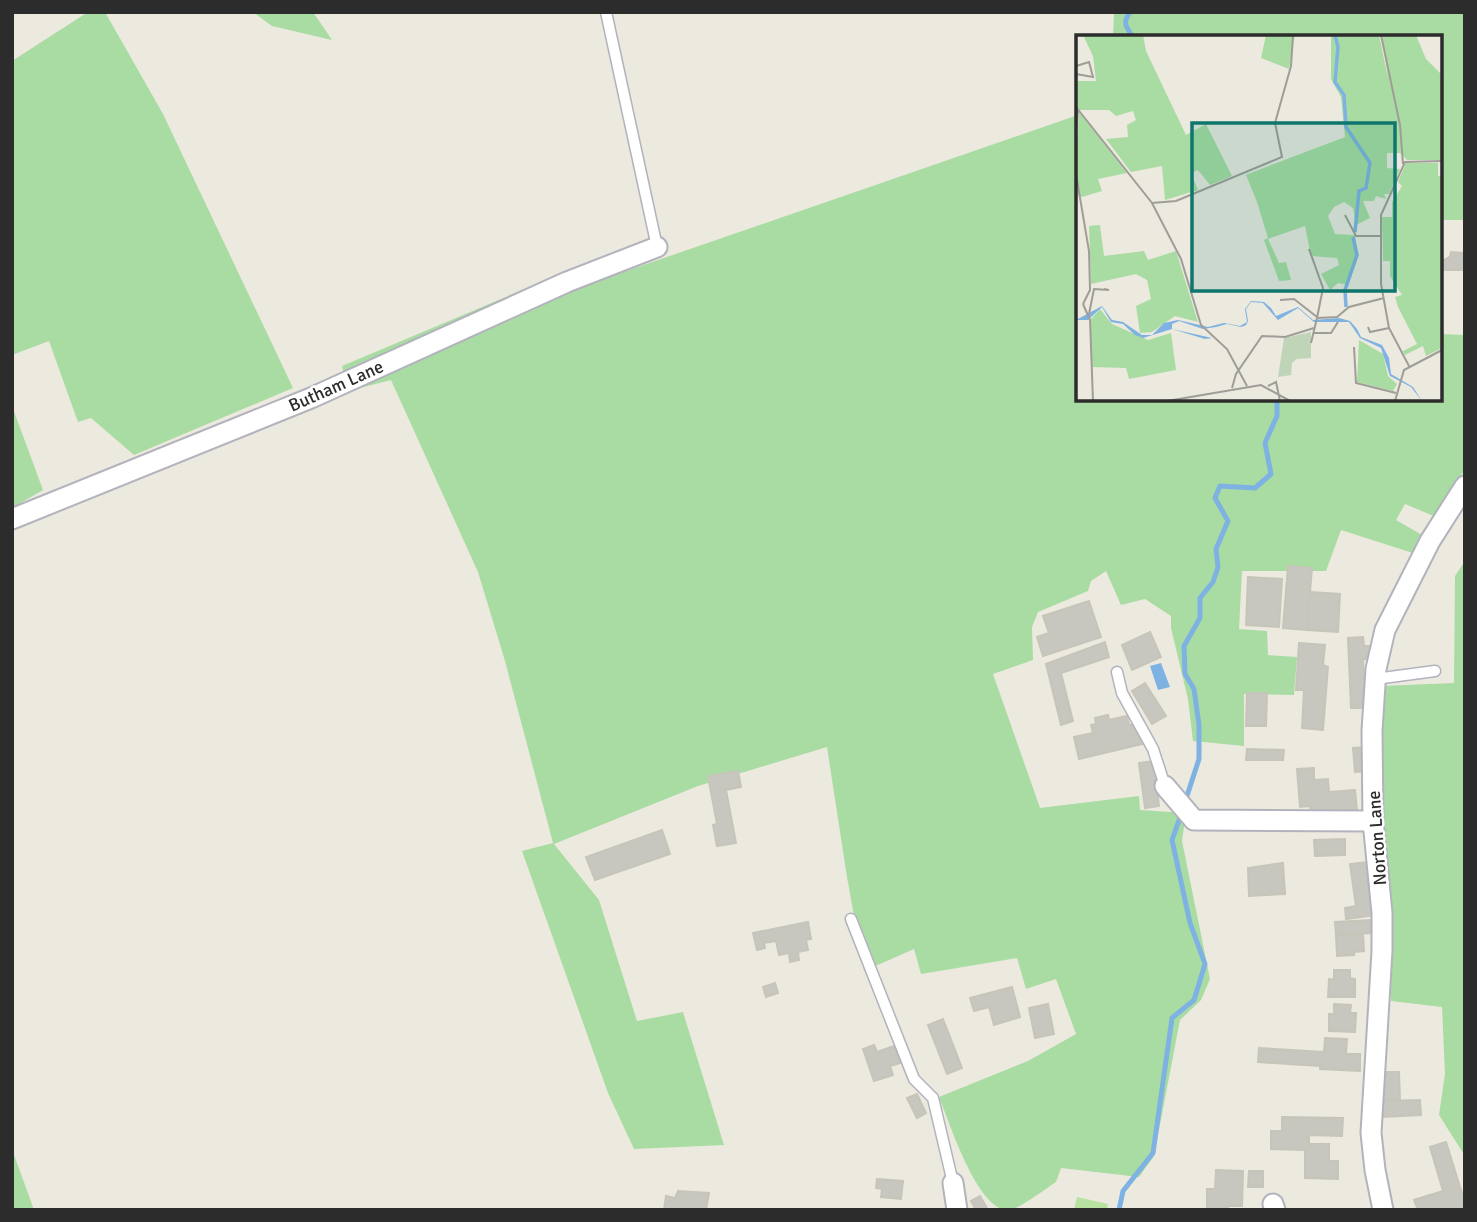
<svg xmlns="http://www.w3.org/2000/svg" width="1477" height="1222" font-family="Signika,sans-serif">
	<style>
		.green { fill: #a9dca2 }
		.pitch { fill: #b7e29f }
		.water { fill: #7eb2e2 }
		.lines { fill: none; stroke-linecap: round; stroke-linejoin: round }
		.stream { stroke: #7eb2e2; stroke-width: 5 }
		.building { fill: #c7c6bf; stroke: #c7c5b9; stroke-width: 2 }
		.service-casing { stroke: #b3b3be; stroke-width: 13 }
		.minor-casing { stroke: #b3b3be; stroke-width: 23 }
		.service { stroke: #fff; stroke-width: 10 }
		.minor { stroke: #fff; stroke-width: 19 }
		.labels { text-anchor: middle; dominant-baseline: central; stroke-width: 5; stroke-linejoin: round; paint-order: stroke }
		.street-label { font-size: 18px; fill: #2c2c2c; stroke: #fff }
		.inset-river { fill: none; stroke: #7eb2e2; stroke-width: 3.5 }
		.inset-road { fill: none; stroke: #9f9d97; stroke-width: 2 }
		.view { fill: #0f766e; fill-opacity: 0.15; stroke: #0f766e; stroke-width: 3.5 }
		.inset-edge { fill: none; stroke: #2c2c2c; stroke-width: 3.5 }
	</style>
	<rect width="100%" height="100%" fill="#ece9df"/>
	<g class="green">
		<path d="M88,12H105L163,114L293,388L134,455L91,418L78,422L49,341L12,355V61Z"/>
		<path d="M253,12H313L332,40L272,26Z"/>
		<path d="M1114,12H1465V220H1440V37H1113Z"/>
		<path d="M1078,115V399H1440V334L1465,335V469L1436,517L1405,504L1396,520L1422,535L1416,554L1341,530L1326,571H1242L1239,629L1267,631L1268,655L1297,657L1294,695L1244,694V746L1193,741L1188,699L1171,628V616L1145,599L1121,605L1106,571L1091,581L1088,591L1038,612L1032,627L1033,660L993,674L1040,808L1139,796L1140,810L1186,813L1182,841L1210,979L1201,1000L1180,1020L1154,1156L1139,1177L1061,1168L1056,1182C1045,1189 1021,1208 1009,1210C978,1213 949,1121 939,1097L1028,1061L1076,1034L1056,979L1026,989L1017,958L921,974L914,949L864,971L847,877L827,747L698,786L554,844L599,900L637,1021L683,1012L724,1145L634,1149L608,1093L522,851L553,843L505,661L478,572L391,380L348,391L342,366L558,275L580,287Z"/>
		<path d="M12,406L43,490L12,508Z"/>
		<path d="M1465,561V1156L1439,1115L1445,1074L1442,1007L1391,1001V928L1381,818L1382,686L1454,683L1455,576Z"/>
		<path d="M12,1149L34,1210H12Z"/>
	</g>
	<path class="pitch" d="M1077,1197L1108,1204L1107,1210H1074Z"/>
	<path class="water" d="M1161,663L1170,687L1158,690L1150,666Z"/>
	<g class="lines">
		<g class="stream">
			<path d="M1130,12C1122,23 1126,27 1133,37"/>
			<path d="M1185,802L1199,759V725L1194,689L1185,674L1184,646L1200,618V598L1213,582L1218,567L1216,549L1228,521L1215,498L1220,486L1255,488L1271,474L1265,443L1277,416V399"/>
			<path d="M1119,1210L1123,1191L1153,1153L1172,1018L1194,1000L1205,964L1190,923L1172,840L1182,812"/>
		</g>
	</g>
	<g class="building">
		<path d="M1464,239H1465V275L1464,270H1445L1441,266L1442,261L1450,257L1451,252L1464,253Z"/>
		<path d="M1288,566L1312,568L1307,630L1283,628Z"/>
		<path d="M1248,577L1282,579L1279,627L1246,625Z"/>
		<path d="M1310,592L1340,594L1338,632L1307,630Z"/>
		<path d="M1089,601L1101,637L1043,656L1037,637L1049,633L1043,616Z"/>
		<path d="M1150,632L1161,657L1132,670L1122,645Z"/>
		<path d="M1363,637L1364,646H1370V659H1363L1365,708H1351L1348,638Z"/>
		<path d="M1105,642L1109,657L1061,673L1073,721L1061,725L1046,664Z"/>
		<path d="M1299,643L1325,645L1323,665L1328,667L1323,730L1302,728L1304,690H1296Z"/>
		<path d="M1145,683L1166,716L1152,724L1132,691Z"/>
		<path d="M1247,693H1267L1266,726H1246Z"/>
		<path d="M1108,715L1109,720L1127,716L1129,725L1137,724L1142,744L1079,759L1074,737L1093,733L1091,725L1096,724L1095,718Z"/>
		<path d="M1367,747L1369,771L1355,772L1353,748Z"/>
		<path d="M1247,749L1284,750L1283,760H1246Z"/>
		<path d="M1154,761L1159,806L1145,808L1139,763Z"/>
		<path d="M1314,768V780L1328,779L1329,792L1355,790L1357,810L1311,814L1310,806L1300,807L1297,769Z"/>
		<path d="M738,771L741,787L726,790L736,843L717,846L713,825L717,824L708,776Z"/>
		<path d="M662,830L670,854L595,880L586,857Z"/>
		<path d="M1345,839V855L1315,856L1314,840Z"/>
		<path d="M1367,862L1376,915L1346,919L1345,908L1356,906L1350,864Z"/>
		<path d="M1283,863L1285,894L1249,896L1248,868Z"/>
		<path d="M1372,920V933L1336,935L1335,922Z"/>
		<path d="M808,922L811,939L806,940L808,950L798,952L799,960L790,962L789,953L779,955L776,941L764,943L765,948L757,950L753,933Z"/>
		<path d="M1363,934L1364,951L1354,952V955L1337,956L1336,935Z"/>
		<path d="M1334,970H1350V978L1355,979V997H1328L1329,979L1334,980Z"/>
		<path d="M775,983L778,993L766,997L763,987Z"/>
		<path d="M1012,987L1020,1017L994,1025L989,1007L974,1011L970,998Z"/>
		<path d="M1048,1004L1054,1034L1035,1038L1029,1008Z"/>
		<path d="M1334,1004L1351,1005L1350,1013H1356L1355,1032L1329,1031V1014H1334Z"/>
		<path d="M943,1019L962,1068L947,1074L928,1025Z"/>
		<path d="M1325,1038L1347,1039L1346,1054H1360V1071L1320,1069V1066L1258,1062L1259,1048L1324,1052Z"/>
		<path d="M874,1045L877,1052L894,1046L900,1063L890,1066L893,1075L874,1081L863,1049Z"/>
		<path d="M1382,1072H1399L1400,1101H1383Z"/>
		<path d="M917,1094L926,1113L917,1118L907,1098Z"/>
		<path d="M1420,1100L1421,1115L1383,1117V1101Z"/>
		<path d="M1282,1117L1343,1118L1342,1136L1309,1135V1144H1329V1161H1338V1179L1305,1178V1150L1271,1149V1131H1282Z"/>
		<path d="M1446,1142L1465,1203V1210H1418L1414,1200L1443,1191L1430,1147Z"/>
		<path d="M1216,1170L1243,1171L1242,1206H1228V1209H1207V1189H1215Z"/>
		<path d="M1249,1171H1263V1187H1248Z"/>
		<path d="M877,1179L903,1181L901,1199L881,1197L882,1189L876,1188Z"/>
		<path d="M678,1191L709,1193L706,1210H664L666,1196L675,1198Z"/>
		<path d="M980,1196L988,1210H976L971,1201Z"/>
	</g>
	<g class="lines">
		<g class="service-casing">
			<g id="service">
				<path d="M606,12L657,247"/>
				<path d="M1117,672L1122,693L1153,749L1165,786"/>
				<path d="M1375,679L1435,671"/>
				<path d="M851,919L914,1079L933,1098L953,1183"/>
			</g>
		</g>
		<g class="minor-casing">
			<g id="minor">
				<path d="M12,519L311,398L567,282L657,247"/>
				<path d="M1165,786L1194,820L1373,821"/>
				<path d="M953,1183L957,1210"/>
				<path d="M1273,1204L1275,1210"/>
				<path d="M1383,1210L1375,1170L1371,1133L1382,951V913L1373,821L1372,731L1376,669L1385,630L1430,541L1465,486"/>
			</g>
		</g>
		<use href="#service" class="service"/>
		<use href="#minor" class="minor"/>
	</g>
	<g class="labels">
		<g class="street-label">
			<text transform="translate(336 386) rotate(-24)">Butham Lane</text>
			<text transform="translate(1377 838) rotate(-94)">Norton Lane</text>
		</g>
	</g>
	<g transform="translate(1076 35)">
		<rect width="366" height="366" fill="#ece9df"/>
		<path d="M7,0H67L70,16L110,100L130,89L156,141L134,150L122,135L115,138L122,155L89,165L86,131L55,137L30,104L52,102L51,90L60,85L57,76L40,81L33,75H0V46H20L17,21ZM190,0H219L213,34L185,23ZM255,0H303L312,43L306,0H340L350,24L366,40V125H331L324,118H311V133L324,134L313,159H308L310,164L300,161L298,166H287L294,183L280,190L277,173L268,167L258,172L252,181L259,199L279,200L282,222L272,250L262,248L254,255L245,239L263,230L261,223L235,221L229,191L192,204L203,228L210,227L215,245L203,246L188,205L192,203L181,167L170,140L164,142L269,102L265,62L255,44ZM3,77L51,138L22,144L26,156L6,162L2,159L0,125ZM330,128H362V141H366V313L350,321L347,311L329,320L327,316L341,309L322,272L319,262L326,260L314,241V226H307L306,182H316V167L326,151L322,147ZM24,190L28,221L68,216L72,225L100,216L122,287L99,281L76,297L64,298L60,271L75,264L71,245L60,239L15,249L13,191ZM24,274L36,289L72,305L95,298L100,335L53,344L50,333L15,332V284ZM283,305L307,319L312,341L321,349L317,356L281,347Z" fill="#a9dca2"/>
		<path d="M235,297V323L221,324L216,328L215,340L202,342L208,303Z" fill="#c0d4b8"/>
		<path d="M175,266L188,267L195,273L200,281L222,272L237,285L263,283L274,286L281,294L285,302L306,310L313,323L315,339L337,352L346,366L335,352L314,341L305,313L284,303L273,287H238L222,273L202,285L187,268L175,267L170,274L172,286L170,290L168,291L165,292L151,289L140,292L127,294L103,286L96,289V294L136,303L129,304L96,294L67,303L59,300L47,289L35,287L26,272L12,285H0L26,271L36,285L47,287L66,300H76L88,288L102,285L132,292L148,288L164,291L171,287L169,274Z" fill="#7eb2e2"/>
		<path class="inset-river" d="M259,0L262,12L259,47L268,60L270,92L294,128L290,153L283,156L279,197M270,272L269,255L281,220L277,202"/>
		<path class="inset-road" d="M305,0L324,90L327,129M0,31L13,27L17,42L0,39M0,72L76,168L105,224L125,290L151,314L171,351M0,98L2,75M0,139L13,216L14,255L7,269M76,168L100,166L206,122L199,88L215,31L217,0M269,180L280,201H305M233,214L247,253L241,283M204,265L218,264L241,282M7,269L14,285L17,366M13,279L18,254L33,255L28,254M241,283L261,282L273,272L308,263M292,292L294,297L313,293M238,298H255L262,287M235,308L241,283M278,312L280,348L320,358M333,331L313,293L305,249V180L329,127L366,126M192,351L200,347L204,366M156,353L160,339L186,301L209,302L238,293M91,366L185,350L214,366M319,366L328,335L366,315"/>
		<path class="view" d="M116,88H319V256H116Z"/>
		<rect width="366" height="366" class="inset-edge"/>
	</g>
	<rect width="1477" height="1222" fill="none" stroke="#2c2c2c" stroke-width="28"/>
</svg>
